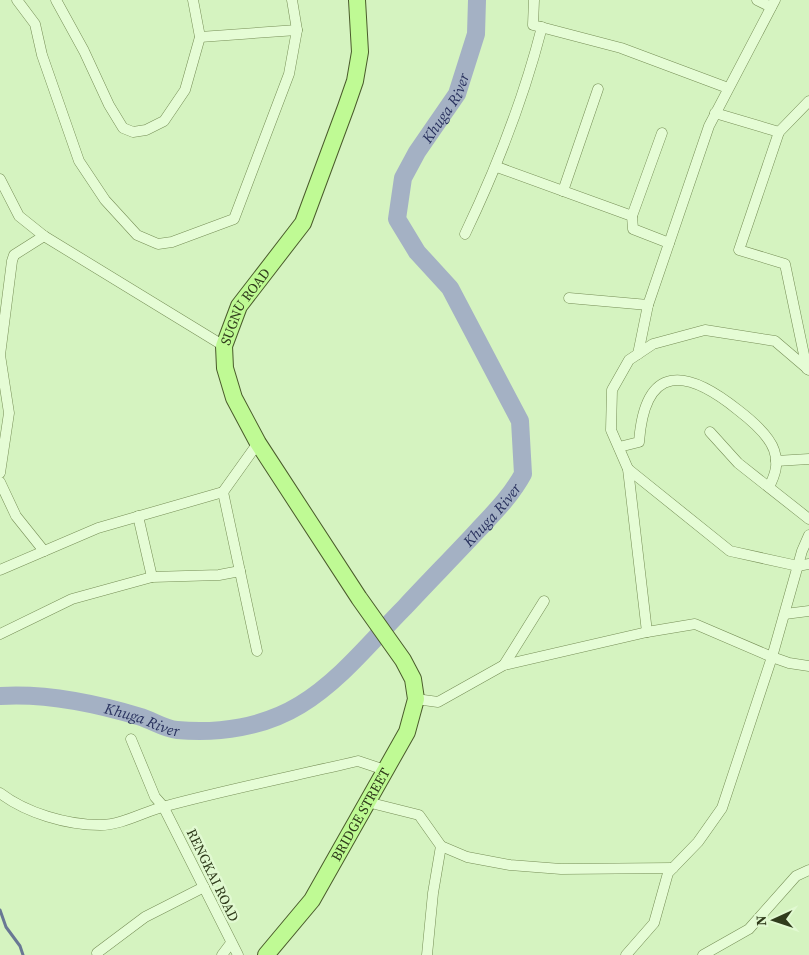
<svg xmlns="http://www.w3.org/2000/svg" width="809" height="955" font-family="'Source Serif 4',serif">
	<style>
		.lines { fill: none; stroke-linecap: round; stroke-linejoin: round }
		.stream { stroke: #697894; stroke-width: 3 }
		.river { stroke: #a4b1c4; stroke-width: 18 }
		.street-casing { stroke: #768e56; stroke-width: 11 }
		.primary-casing { stroke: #4a5b2b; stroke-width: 18 }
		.street { stroke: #e5fcd5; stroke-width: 10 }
		.primary { stroke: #bffa94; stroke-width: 16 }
		.labels { text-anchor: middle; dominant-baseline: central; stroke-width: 5; stroke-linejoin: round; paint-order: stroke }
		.street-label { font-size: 14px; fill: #303c1c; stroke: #e1f9d1 }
		.water-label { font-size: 15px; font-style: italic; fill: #29325e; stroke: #e1f9d1 }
	</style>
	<rect width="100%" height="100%" fill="#d5f3c0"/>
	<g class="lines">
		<path class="stream" d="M0,910L6,927L20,946L23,955"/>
		<path class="river" id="s1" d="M0,696C46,693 98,704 141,717C153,721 165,729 177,730C219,734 264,727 300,705C341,680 372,640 405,607C429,581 454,556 478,530C494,513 511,496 523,474L520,421L450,288L417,252L397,219L403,178L417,152L457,94L476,34L477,0"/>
		<g class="street-casing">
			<g id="street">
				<path d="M17,0L35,24L42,55L79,161L105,200L137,235L158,244L172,242L234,219L289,74L297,30L292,0"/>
				<path d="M56,0L84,51L109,105L123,128L133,132L146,130L164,121L185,90L200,37L193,0"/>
				<path d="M534,0L533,25L621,48L728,88"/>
				<path d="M757,0L771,7"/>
				<path d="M200,37L297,30"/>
				<path d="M715,113L779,132"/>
				<path d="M497,167L632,216L633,229L669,243"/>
				<path d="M0,179L19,216L44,236L224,346"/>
				<path d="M563,191L598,89"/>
				<path d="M632,216L662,133"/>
				<path d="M465,234C498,165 523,101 542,27"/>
				<path d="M569,298L648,305"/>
				<path d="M638,354L648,305L709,126L775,0"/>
				<path d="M807,369L785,264L739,250L779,132L809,101"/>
				<path d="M710,432L738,463L809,519"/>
				<path d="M619,447L639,442C645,362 687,369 738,410C751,420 769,435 774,450C779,464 775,475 769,487"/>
				<path d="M776,461L809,459"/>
				<path d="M628,469L730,551L798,566L809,564"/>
				<path d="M0,473L9,413L0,355L12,261L14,255L44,236"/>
				<path d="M0,482L16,516L44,551"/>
				<path d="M223,492L257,651"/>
				<path d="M138,516L152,577"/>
				<path d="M0,570L98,528L223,492L258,443"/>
				<path d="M785,614L809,611"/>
				<path d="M647,632L628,469L611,430L612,390L629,360L653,344L705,330L775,341L809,370"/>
				<path d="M0,634L72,599L152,577L219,575L240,571"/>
				<path d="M504,665L544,601"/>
				<path d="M416,699L438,702L504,665L647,632L695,624L772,657L789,663L809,666"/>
				<path d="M131,739L155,797L163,806L238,955"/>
				<path d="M0,793C26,813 67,825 100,825C123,825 145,811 166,806C229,789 294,776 358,761L385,770"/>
				<path d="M367,802L419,815L441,846L467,857L510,865L561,869L673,868"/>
				<path d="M97,953L145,917L204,887"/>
				<path d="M222,955L231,943"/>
				<path d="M427,955L433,893L441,846"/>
				<path d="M626,955L654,923L668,873L698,842L722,808L772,657L802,551L809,535"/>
				<path d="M703,955L749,929L796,876L809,870"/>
			</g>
		</g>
		<g class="primary-casing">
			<g id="primary">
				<path id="s2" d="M266,955L312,900L407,732L416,699L413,679L403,660L359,598L258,443L234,398L225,368L224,346L239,306L303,223L346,107L355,81L360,52L357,0"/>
			</g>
		</g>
		<use href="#street" class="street"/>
		<use href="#primary" class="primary"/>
	</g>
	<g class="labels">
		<g class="street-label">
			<text stroke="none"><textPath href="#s2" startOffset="751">SUGNU ROAD</textPath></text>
			<text stroke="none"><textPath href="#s2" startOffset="170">BRIDGE STREET</textPath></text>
			<text transform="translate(213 875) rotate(64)">RENGKAI ROAD</text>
		</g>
		<g class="water-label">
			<text stroke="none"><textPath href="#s1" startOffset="1046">Khuga River</textPath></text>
			<text stroke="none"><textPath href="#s1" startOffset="580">Khuga River</textPath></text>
			<text stroke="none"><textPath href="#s1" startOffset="145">Khuga River</textPath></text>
		</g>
	</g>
	<g transform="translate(774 920) rotate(267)" stroke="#e1f9d1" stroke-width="4" paint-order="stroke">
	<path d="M0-4L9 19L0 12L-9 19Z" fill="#303c1c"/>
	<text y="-8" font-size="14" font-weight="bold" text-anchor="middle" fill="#303c1c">N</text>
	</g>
</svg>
